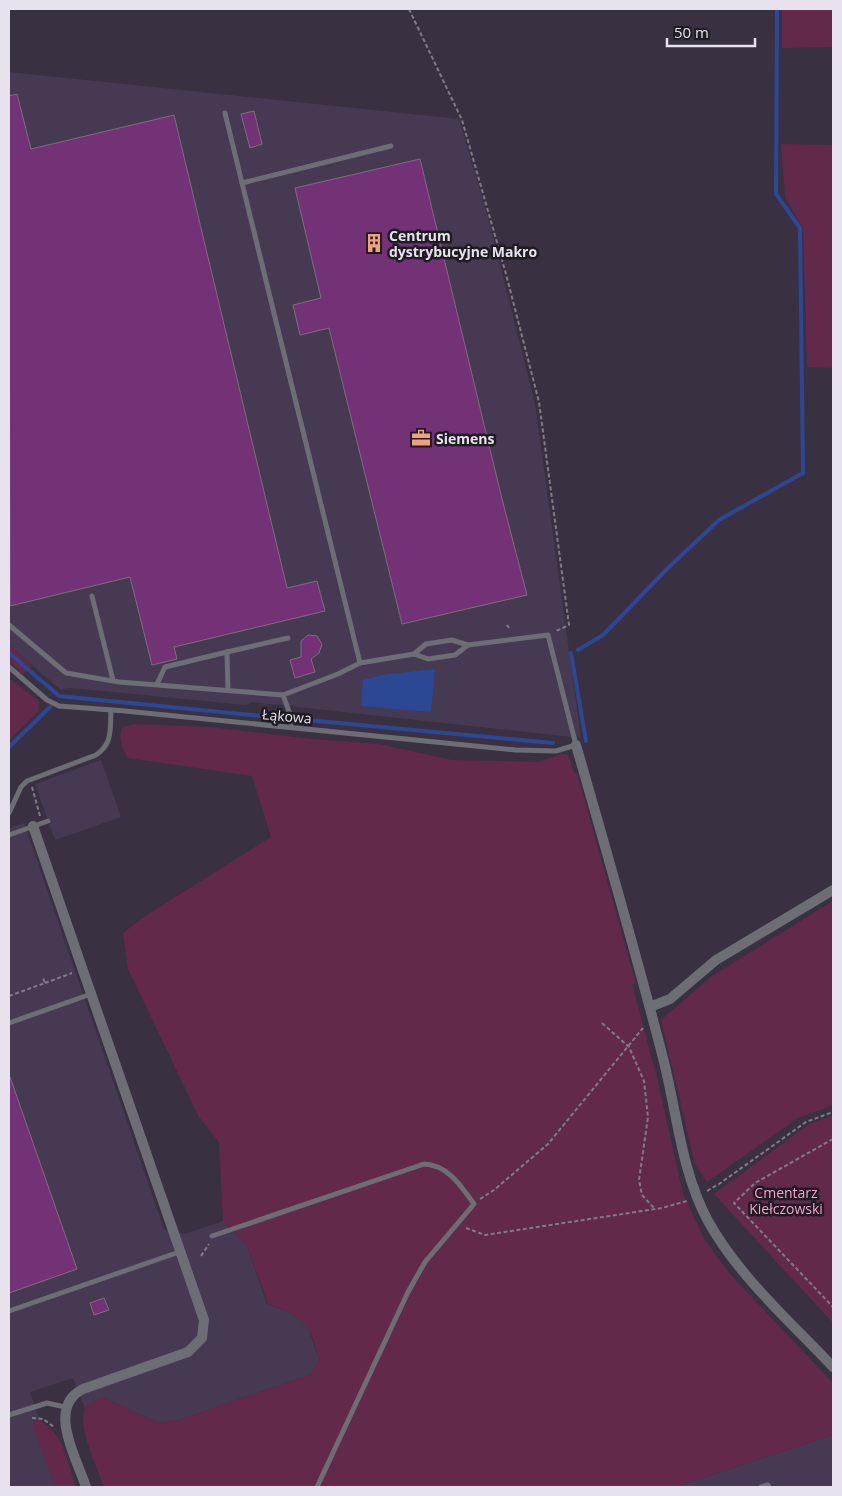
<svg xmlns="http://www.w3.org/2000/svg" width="842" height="1496" font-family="'Open Sans',sans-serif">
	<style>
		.built { fill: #453a51 }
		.green { fill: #62294b }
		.water { fill: #2c4894 }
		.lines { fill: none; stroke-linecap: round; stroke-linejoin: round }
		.stream { stroke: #2c4894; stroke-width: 4 }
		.building { fill: #733176; stroke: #7e6d7e }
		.path { stroke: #817a89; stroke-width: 2; stroke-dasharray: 4 2.5; stroke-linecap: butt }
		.lane { stroke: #6d6d76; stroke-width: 5 }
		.street { stroke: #6d6d76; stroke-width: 10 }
		.labels { text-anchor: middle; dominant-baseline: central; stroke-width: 5; stroke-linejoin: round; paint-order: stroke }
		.poi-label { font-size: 14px; font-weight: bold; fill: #e7e2ed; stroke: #1f1b23; text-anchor: start }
		.street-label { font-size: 14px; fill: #e7e2ed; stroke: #1f1b23 }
		.park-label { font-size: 14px; fill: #fd9fd3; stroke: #1f1b23 }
	</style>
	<rect width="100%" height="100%" fill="#393142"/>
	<g class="built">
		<path d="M9,72L459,119L490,225L535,404L581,738L252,702L246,705L71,688L61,690L9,645Z"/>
		<path d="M101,760L121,817L55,840L35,784Z"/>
		<path d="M24,823L164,1229L185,1234L223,1221L247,1246L267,1304L289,1312L306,1322L319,1359L312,1374L179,1420L158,1423L103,1397L85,1408L73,1378L30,1392L63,1487H9V828Z"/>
		<path d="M833,1435V1487H676Z"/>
	</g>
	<g class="green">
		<path d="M782,9H833V47L782,48Z"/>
		<path d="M781,144L833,145V368L807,367L803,228L785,197Z"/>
		<path d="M9,645L33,666L23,674L9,662Z"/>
		<path d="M9,678L39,701L38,712L9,740Z"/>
		<path d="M134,724L210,727L312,739L379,744L452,760L538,762L562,754L568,755L574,773H577L636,984H632L658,1082L683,1194L705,1240L729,1273L833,1383V1435L676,1487H104C98,1470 75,1422 86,1407C90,1402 97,1399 103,1397L158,1423L179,1420L312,1374L319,1359C309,1321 304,1317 268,1304L247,1246L223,1221L219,1142L199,1117L128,969L123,933L147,915L271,837L252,776L128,758C123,750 118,738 122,728Z"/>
		<path d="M833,901V1105L798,1118L707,1182L695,1164L661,1020L712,976Z"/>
		<path d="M833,1115V1323L714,1194L809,1124Z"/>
		<path d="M34,1419C63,1427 67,1462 76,1487H55L33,1427Z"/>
	</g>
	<path class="water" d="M435,669L431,712L361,706L363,680L382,675Z"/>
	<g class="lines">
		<g class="stream">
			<path d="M578,650L603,635L669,567L719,520L803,473L800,228L776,194L777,9"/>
			<path d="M9,653L59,696L282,718"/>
			<path d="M571,653L586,741"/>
			<path d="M306,720L553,743"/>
			<path d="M9,747L50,707"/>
		</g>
	</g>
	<g class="building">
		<path d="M17,94L31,149L174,115L287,588L317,581L325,611L174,647L177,659L152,665L130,577L10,606L9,96Z"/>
		<path d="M254,111L262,144L250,148L241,114Z"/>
		<path d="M420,159L502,499L527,595L402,624L329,328L300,335L293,305L321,298L295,188Z"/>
		<path d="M308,635L317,636L322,644L319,653L311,659L315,672L295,678L290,660L301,657V641Z"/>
		<path d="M10,1077L77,1269L9,1293V1078Z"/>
		<path d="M104,1298L109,1310L94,1315L90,1303Z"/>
	</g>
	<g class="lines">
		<g class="path">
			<path d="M409,9L462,120L506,274L539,402L569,625L556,631"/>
			<path d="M507,625L509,628"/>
			<path d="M32,787L40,816"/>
			<path d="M45,983L72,973"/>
			<path d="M9,996L45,983L43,978"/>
			<path d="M602,1023L629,1047L644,1081L648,1117L639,1180L642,1195L654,1208"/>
			<path d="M833,1139L755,1183L734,1203L833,1307"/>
			<path d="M707,1191L719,1184L806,1122L833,1112"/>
			<path d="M480,1199L494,1190L548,1144L643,1028"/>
			<path d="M466,1228L485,1235L662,1208L687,1201"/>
			<path d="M201,1256L209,1244"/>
			<path d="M32,1418L43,1419L54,1427"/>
		</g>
		<g class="lane">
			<path d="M225,113L242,183"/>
			<path d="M391,146L242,183L360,663L414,654L428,659L455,655L468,645"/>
			<path d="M92,596L113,680"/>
			<path d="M9,625L66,673L119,682L283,695"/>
			<path d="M227,652L288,638"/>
			<path d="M9,667L47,700L59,706L125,711L516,750L556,751L576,745L548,635L468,645L452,640L426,644L414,654"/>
			<path d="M157,684L165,667L227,652L228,690"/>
			<path d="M291,727V717L283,695L338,674L360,663"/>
			<path d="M9,813L21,787L27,781L96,755C113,744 110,729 111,710"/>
			<path d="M9,835L48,821"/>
			<path d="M9,1023L91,994"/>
			<path d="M212,1236L424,1164C448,1165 461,1186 474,1204L425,1262L408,1292L317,1487"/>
			<path d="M9,1311L182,1251"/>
			<path d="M9,1415L47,1403L65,1407"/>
			<path d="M761,1487L768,1485L769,1487"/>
		</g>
		<g class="street">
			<path d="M576,745C606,849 636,953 663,1058C677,1112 681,1171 708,1221C739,1277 790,1321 833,1367"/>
			<path d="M33,826L204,1320L202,1338L188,1352L83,1389C46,1407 77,1459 86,1487"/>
			<path d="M650,1007L670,999L716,960L833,890"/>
		</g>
	</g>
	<defs>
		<g id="building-bare" transform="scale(1.5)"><path d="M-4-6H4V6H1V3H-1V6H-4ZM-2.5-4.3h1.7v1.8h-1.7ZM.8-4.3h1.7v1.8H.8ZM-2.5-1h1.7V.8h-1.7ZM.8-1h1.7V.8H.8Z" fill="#f1a17b" stroke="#1f1b23" stroke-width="2.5" paint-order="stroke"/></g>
		<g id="office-bare" transform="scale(1.5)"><path d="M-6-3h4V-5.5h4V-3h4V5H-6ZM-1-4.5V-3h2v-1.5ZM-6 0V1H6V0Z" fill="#f1a17b" stroke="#1f1b23" stroke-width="2.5" paint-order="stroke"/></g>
	</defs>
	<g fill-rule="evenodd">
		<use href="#building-bare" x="374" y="243"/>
		<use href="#office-bare" x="421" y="438"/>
	</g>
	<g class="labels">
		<g class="poi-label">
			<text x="389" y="235">Centrum<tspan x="389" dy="16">dystrybucyjne Makro</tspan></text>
			<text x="436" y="438">Siemens</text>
		</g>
		<g class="street-label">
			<text transform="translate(287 716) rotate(5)">Łąkowa</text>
		</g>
		<g class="park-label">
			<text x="786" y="1192">Cmentarz<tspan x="786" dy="16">Kiełczowski</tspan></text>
		</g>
	</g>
	<rect width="842" height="1496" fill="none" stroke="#e7e2ed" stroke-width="20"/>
	<path d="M667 38v8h88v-8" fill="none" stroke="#e7e2ed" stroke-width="2.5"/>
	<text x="674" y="38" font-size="15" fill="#e7e2ed" stroke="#1f1b23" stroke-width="4" paint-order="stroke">50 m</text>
</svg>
